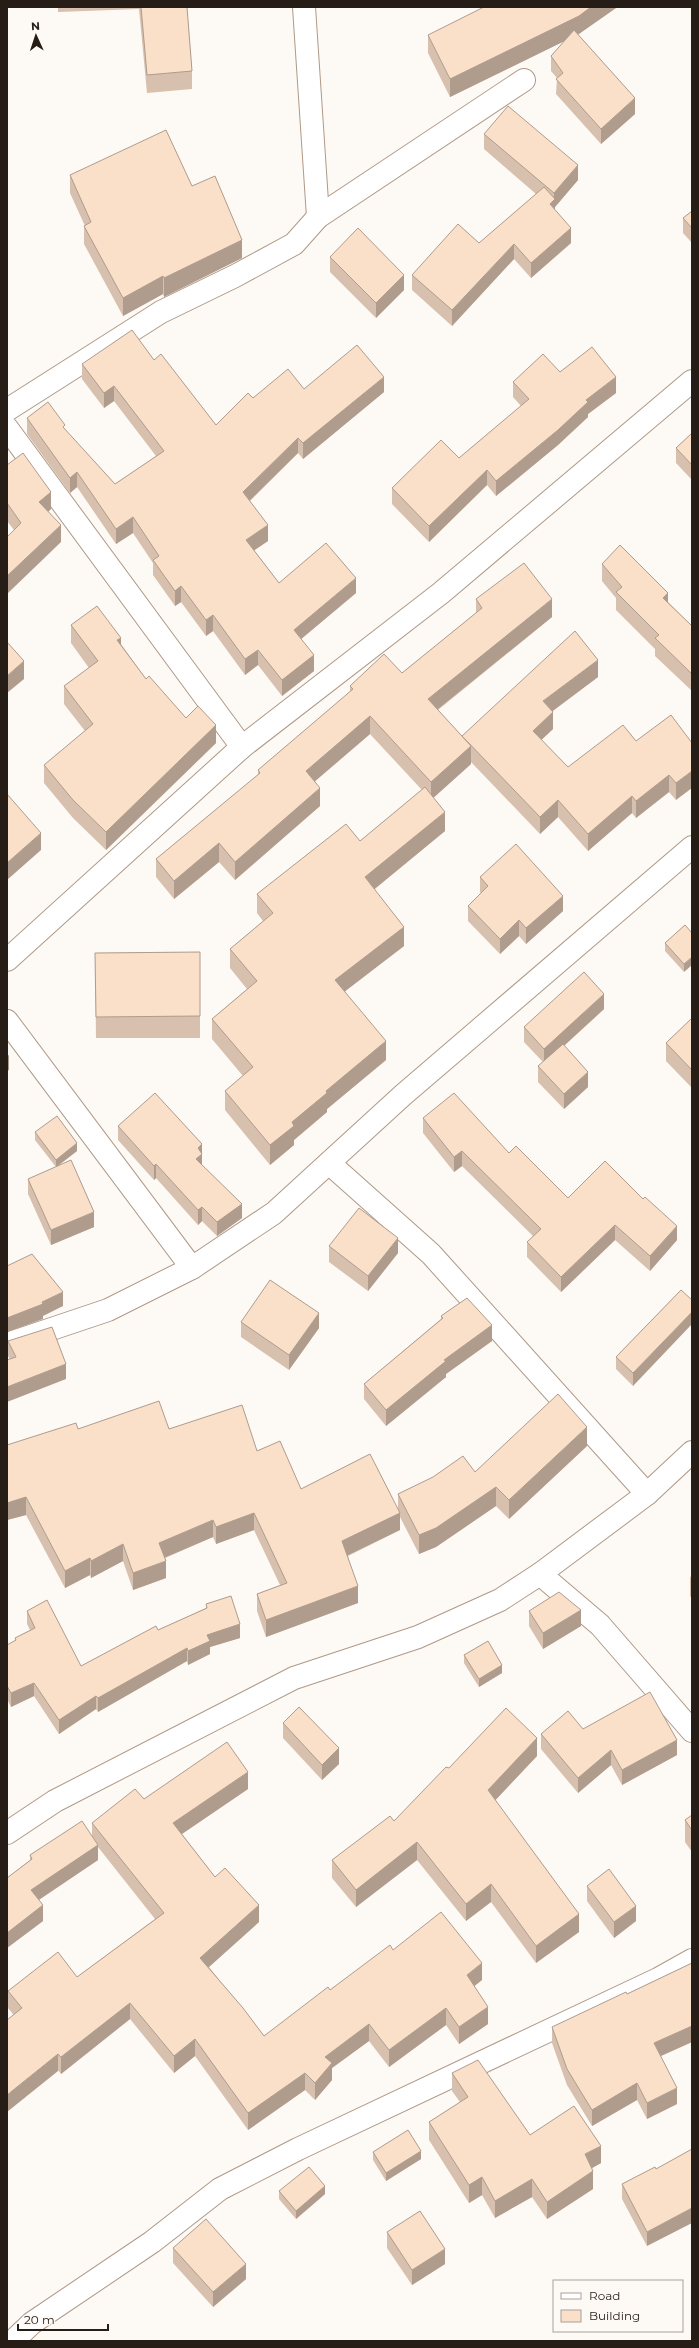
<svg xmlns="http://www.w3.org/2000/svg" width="699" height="2348" font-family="Montserrat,sans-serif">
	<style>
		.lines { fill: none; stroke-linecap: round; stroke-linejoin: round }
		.street-casing { stroke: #af9987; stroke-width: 24 }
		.street { stroke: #fff; stroke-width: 22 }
		.wall { fill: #d7c0ad }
		.shaded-wall { fill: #af9c8d }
		.building { fill: #fadfc9; stroke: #af9c8d }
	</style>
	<rect width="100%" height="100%" fill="#fdf9f5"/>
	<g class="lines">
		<g class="street-casing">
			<g id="street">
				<path d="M304,7L318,217"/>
				<path d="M7,410L161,312L235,276L294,244L318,217L524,80"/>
				<path d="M7,428L242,747"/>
				<path d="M7,960L242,747L441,593L692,381"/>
				<path d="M7,1021L192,1268"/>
				<path d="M329,1163L431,1254L647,1494"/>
				<path d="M7,1344L108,1310L192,1268L274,1213L403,1095L692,847"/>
				<path d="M540,1574L600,1625L692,1731"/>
				<path d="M7,1833L55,1801L294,1678L418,1637L500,1600L540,1574L647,1494L692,1452"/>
				<path d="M13,2341L32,2323L152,2242L220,2189L298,2149L658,1979L692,1960"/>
			</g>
		</g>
		<use href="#street" class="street"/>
	</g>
	<g class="wall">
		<path d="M58,7H187L192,71V89L147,93L139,9L58,12Z"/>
		<path d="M616,7V8L578,34L635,114L601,144L556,94L557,78L551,71V56L564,41L450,97L428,53V35Z"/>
		<path d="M484,134L578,180L555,207V210L571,243L531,278L514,259L452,326L412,290V275L479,243L536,194L484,149Z"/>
		<path d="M70,175L192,186L242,258L164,297L163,294L123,316L84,244V226H85L70,193Z"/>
		<path d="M692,211V243L683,233V218Z"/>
		<path d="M330,257L404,290L376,318L330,272Z"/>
		<path d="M154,360L216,425L253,398L304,389L384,392L303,459L298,453L250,501L268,541L254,550L279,583L356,593L301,639L314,671L282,696L258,665L245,675L213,631L206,636L181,602L175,606L153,575V563L133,533L116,544L77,487L70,493L27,434V418L65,430L115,484L156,456L114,401L104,408L82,379V364Z"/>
		<path d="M560,372L616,393L588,414V417L558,445L496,496L487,485L429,542L392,504V488L459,458L521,406L513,397V382Z"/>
		<path d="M692,433V480L676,463V448Z"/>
		<path d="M7,465L51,509L48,512L61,542L14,530L7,521Z"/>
		<path d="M602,564L668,602L692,626V691L655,656V649L616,610V598L602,581Z"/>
		<path d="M476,599L552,617L438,710L462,736L598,677L553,711V729L541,740L568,767L636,741L692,743L676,800L669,792L636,818L632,813L588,851L558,817L540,834L471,762V764L433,798L445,831L374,889L404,946L345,991L386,1060L327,1109V1112L294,1140V1145L270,1165L225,1110V1091L243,1076L212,1039V1019L247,989L230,968V949L263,921L257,913V894L360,841L422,790L370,734L315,781L320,806L235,880L219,862L174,899L156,877V859L258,775V770L350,692V686L402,673L476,613Z"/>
		<path d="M71,625L121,644L146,679L186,718L216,743L106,850L73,818L44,783V765L85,731L64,704V686L89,668L71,643Z"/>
		<path d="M480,877L563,911L526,944L519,936L500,954L468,921V906L481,893L480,892Z"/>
		<path d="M685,925L684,972L665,951V943Z"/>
		<path d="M200,952V1038H96L95,953Z"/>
		<path d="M604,1009L564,1046L588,1087L564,1109L538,1082V1066L543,1062L524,1042V1027Z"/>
		<path d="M692,1018V1088L666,1061V1043Z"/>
		<path d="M423,1118L509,1153L568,1198L677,1240L650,1271L615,1240L561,1292L527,1257V1242L533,1236L462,1166L454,1172L423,1133Z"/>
		<path d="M118,1126L202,1153V1166L242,1218L217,1236L202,1221L198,1225L156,1178L154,1180L118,1140Z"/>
		<path d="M35,1132L77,1151L58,1166L94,1227L51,1245L28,1194V1179L56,1167L35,1140Z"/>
		<path d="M329,1246L398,1253L368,1291L329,1262Z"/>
		<path d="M681,1290L633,1386L616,1369V1357Z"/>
		<path d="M441,1316L492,1341L446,1374V1377L386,1426L364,1399V1384L441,1319Z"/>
		<path d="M241,1322L319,1328L289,1370L241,1337Z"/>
		<path d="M8,1341L66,1379L10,1359L8,1356Z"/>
		<path d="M78,1429H169L257,1451L301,1489L398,1509V1494L475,1472L587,1446L509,1519L496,1506L436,1547L419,1554L400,1517V1530L348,1556L358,1603L266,1637L257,1611V1594L280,1585L254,1530L216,1544L213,1537L165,1558L166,1578L133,1590L123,1561L91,1578L90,1575L65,1588L26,1515L7,1520V1445Z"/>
		<path d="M692,1576V1599L690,1596V1577Z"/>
		<path d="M206,1604L240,1638L210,1647V1654L188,1665L187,1661L98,1712L96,1709L59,1734L34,1696L11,1707L7,1699V1645L15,1641V1638L30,1630L27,1624V1611L81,1666L206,1608Z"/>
		<path d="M529,1611L581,1626L543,1649L529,1626Z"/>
		<path d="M464,1655L502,1673L479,1687L464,1663Z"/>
		<path d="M283,1723L339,1764L322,1780L283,1738Z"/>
		<path d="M541,1734L677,1755L622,1785L611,1765L578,1793L541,1749Z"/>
		<path d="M537,1756L495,1800L579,1932L536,1963L491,1902L466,1921L417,1860L356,1907L332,1878V1860L394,1821L449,1768Z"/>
		<path d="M248,1789L182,1834L215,1877L259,1922L209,1967L264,2036L330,1990L393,1950L482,1980L474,1986L488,2024L459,2044L446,2025L389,2067L369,2041L332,2068V2080L315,2100L305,2090L248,2130L195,2056L174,2073L130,2019L61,2074L8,2008V1991L77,1977L155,1919L98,1847V1860L39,1900L43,1921L7,1948V1878L30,1860V1855L92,1837V1823L144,1799Z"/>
		<path d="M692,1815V1852L685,1842V1820Z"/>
		<path d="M587,1886L636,1921L614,1938L587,1901Z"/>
		<path d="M692,1963V2042L661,2056L677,2104L647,2119L637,2100L592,2126L567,2085L552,2043V2027L627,1994Z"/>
		<path d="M452,2073L530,2135L601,2163L592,2168L593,2189L547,2219L532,2197L495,2218L482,2195L469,2203L429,2140V2122L460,2102L452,2091Z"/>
		<path d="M373,2152L421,2159L386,2181L373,2160Z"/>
		<path d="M656,2169L647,2246L622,2199V2184Z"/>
		<path d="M279,2191L325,2194L296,2219L279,2199Z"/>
		<path d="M387,2232L445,2264L412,2285L387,2248Z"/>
		<path d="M173,2248L246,2279L213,2307L173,2263Z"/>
	</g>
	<g class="shaded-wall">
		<path d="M591,7H616V8L579,34L450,97V79Z"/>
		<path d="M635,98V114L601,144V129Z"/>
		<path d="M578,165V180L555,207V214L550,204L554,200V193Z"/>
		<path d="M571,228V243L531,278V263Z"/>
		<path d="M242,240V258L164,297V278Z"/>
		<path d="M514,244V259L452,326V310Z"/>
		<path d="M404,275V290L376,318V303Z"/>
		<path d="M163,276V294L123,316V298Z"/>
		<path d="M384,377V392L303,459V443Z"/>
		<path d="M616,377V393L588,414V417L558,445L496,496V481L586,400Z"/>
		<path d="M114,386V401L104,408V393Z"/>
		<path d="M298,438V453L243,507V492Z"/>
		<path d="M487,470V485L429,542V526Z"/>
		<path d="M77,472V487L70,493V478Z"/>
		<path d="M51,492V509L39,520V502Z"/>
		<path d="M133,517V533L116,544V529Z"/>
		<path d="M61,525V542L7,594V576Z"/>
		<path d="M268,525V541L246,556V540Z"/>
		<path d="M356,578V593L294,645V630Z"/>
		<path d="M181,586V602L175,606V591Z"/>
		<path d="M668,593V611L663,598Z"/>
		<path d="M552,599V617L428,717V699Z"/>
		<path d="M213,615V631L206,636V620Z"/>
		<path d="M121,638V656L117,640Z"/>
		<path d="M258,650V665L245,675V659Z"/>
		<path d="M314,655V671L282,696V680Z"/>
		<path d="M598,660V677L543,718V701Z"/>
		<path d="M24,661V679L7,693V676Z"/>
		<path d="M553,712V729L533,748V731Z"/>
		<path d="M370,716V734L306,789V771Z"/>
		<path d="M216,725V743L106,850V832Z"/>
		<path d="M471,746V764L431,800V782Z"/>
		<path d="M692,771V788L676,800V783Z"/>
		<path d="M669,775V792L636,818V801Z"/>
		<path d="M320,788V806L235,880V862Z"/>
		<path d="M632,796V813L588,851V834Z"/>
		<path d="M558,800V817L540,834V817Z"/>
		<path d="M445,812V831L365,897V877Z"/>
		<path d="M41,833V850L7,880V863Z"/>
		<path d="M219,843V862L174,899V881Z"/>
		<path d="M563,896V911L526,944V928Z"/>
		<path d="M519,920V936L500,954V939Z"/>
		<path d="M404,927V946L335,999V980Z"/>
		<path d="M692,957V965L684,972V964Z"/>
		<path d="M604,994V1009L544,1064V1049Z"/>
		<path d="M386,1041V1060L327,1109V1112L294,1140V1145L270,1165V1145L292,1122L326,1091Z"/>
		<path d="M9,1055V1070L7,1071V1056Z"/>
		<path d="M588,1072V1087L564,1109V1094Z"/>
		<path d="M77,1143V1151L56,1167V1160Z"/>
		<path d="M202,1144V1168L196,1159L198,1148Z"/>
		<path d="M462,1151V1166L454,1172V1157Z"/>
		<path d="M156,1164V1178L154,1180V1166Z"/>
		<path d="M242,1204V1218L217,1236V1222Z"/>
		<path d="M202,1207V1221L198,1225V1210Z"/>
		<path d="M94,1212V1227L51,1245V1230Z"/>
		<path d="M615,1225V1240L561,1292V1277Z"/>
		<path d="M677,1226V1240L650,1271V1256Z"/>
		<path d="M398,1238V1253L368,1291V1276Z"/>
		<path d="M63,1292V1306L43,1316V1319L7,1332V1318L42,1302Z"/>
		<path d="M692,1312V1324L633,1386V1373Z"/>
		<path d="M319,1313V1328L289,1370V1355Z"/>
		<path d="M492,1325V1341L446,1374V1377L386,1426V1410L444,1360Z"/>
		<path d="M66,1364V1379L7,1402V1387Z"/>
		<path d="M587,1427V1446L509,1519V1500Z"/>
		<path d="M496,1487V1506L436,1547L419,1554V1535Z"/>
		<path d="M26,1497V1515L7,1520V1503Z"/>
		<path d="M254,1513V1530L216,1544V1527Z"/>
		<path d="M400,1513V1530L342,1558V1541Z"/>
		<path d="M213,1520V1537L159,1560V1543Z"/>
		<path d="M123,1544V1561L91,1578V1561Z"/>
		<path d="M90,1558V1575L65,1588V1571Z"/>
		<path d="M166,1561V1578L133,1590V1573Z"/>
		<path d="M358,1586V1603L266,1637V1620Z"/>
		<path d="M581,1610V1626L543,1649V1633Z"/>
		<path d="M240,1624V1638L210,1647V1654L188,1665V1651L207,1635Z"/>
		<path d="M187,1648V1661L98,1712V1698Z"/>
		<path d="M502,1665V1673L479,1687V1679Z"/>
		<path d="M34,1683V1696L11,1707V1693Z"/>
		<path d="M96,1696V1709L59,1734V1720Z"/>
		<path d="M537,1738V1756L488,1808V1790Z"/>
		<path d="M677,1740V1755L622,1785V1770Z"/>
		<path d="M339,1748V1764L322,1780V1765Z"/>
		<path d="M611,1750V1765L578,1793V1778Z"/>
		<path d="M248,1772V1789L173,1840V1823Z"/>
		<path d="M417,1842V1860L356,1907V1890Z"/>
		<path d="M98,1845V1860L31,1905V1890Z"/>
		<path d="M491,1884V1902L466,1921V1904Z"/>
		<path d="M43,1905V1921L7,1948V1933Z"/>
		<path d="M259,1905V1922L200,1975V1958Z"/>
		<path d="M636,1906V1921L614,1938V1922Z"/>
		<path d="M579,1914V1932L536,1963V1946Z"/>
		<path d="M482,1963V1980L467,1992V1975Z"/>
		<path d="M130,2003V2019L61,2074V2057Z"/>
		<path d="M488,2007V2024L459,2044V2027Z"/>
		<path d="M446,2008V2025L389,2067V2050Z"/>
		<path d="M369,2024V2041L332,2068V2080L315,2100V2083L325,2057Z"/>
		<path d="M692,2026V2042L654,2059V2043Z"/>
		<path d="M195,2039V2056L174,2073V2056Z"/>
		<path d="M58,2054V2071L7,2112V2095Z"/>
		<path d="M305,2073V2090L248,2130V2113Z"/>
		<path d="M637,2083V2100L592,2126V2110Z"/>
		<path d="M677,2088V2104L647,2119V2103Z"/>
		<path d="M601,2146V2163L585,2172V2154Z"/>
		<path d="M421,2151V2159L386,2181V2173Z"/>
		<path d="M593,2171V2189L547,2219V2202Z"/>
		<path d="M482,2177V2195L469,2203V2185Z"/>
		<path d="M532,2179V2197L495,2218V2201Z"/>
		<path d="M325,2186V2194L296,2219V2211Z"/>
		<path d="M692,2208V2223L647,2246V2232Z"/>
		<path d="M445,2249V2264L412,2285V2270Z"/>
		<path d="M246,2264V2279L213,2307V2292Z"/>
	</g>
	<g class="building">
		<path d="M141,7H187L192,71L147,75Z"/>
		<path d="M484,7H591L579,16L450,79L428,35Z"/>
		<path d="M574,30L635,98L601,129L556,79L563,73L551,56Z"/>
		<path d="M508,106L578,165L554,193L484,134Z"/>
		<path d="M166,130L192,186L215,176L242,240L164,278L163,276L123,298L84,226L91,222L70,175Z"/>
		<path d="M544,187L555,199L550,204L571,228L531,263L514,244L452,310L412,275L458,224L479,243Z"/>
		<path d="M692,211V228L683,218Z"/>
		<path d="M358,228L404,275L376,303L330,257Z"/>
		<path d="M132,330L154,360L161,354L216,425L248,393L253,398L288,369L304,389L357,345L384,377L303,443L298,438L243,492L268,525L246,540L279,583L326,543L356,578L294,630L314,655L282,680L258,650L245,659L213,615L206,620L181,586L175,591L153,560L159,556L133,517L116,529L77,472L70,478L27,418L48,402L65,425L63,427L115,484L164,451L114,386L104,393L82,364Z"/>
		<path d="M592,347L616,377L586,400L588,402L558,430L496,481L487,470L429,526L392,488L441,440L459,458L529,399L513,382L543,354L560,372Z"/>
		<path d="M692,433V465L676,448Z"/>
		<path d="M23,453L51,492L39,502L61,525L7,576V537L21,523L7,503V465Z"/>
		<path d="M620,545L668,593L663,598L692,626V674L655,638L659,635L616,592L622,587L602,564Z"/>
		<path d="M524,563L552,599L428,699L471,746L431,782L370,716L306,771L320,788L235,862L219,843L174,881L156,859L260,773L258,770L353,689L350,686L384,654L402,673L482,608L476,599Z"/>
		<path d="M97,606L121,638L117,640L146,679L149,676L186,718L198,706L216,725L106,832L73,800L44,765L93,724L64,686L98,661L71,625Z"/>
		<path d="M575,631L598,660L543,701L553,712L533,731L568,767L623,725L636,741L671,715L692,743V771L676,783L669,775L636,801L632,796L588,834L558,800L540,817L462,736Z"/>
		<path d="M7,642L24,661L7,676Z"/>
		<path d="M425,787L445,812L365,877L404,927L335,980L386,1041L326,1091L327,1093L292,1122L294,1126L270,1145L225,1091L253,1067L212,1019L257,981L230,949L273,913L257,894L346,824L360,841Z"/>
		<path d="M7,794L41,833L7,863Z"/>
		<path d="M516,844L563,896L526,928L519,920L500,939L468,906L488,886L480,877Z"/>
		<path d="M685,925L692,933V957L684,964L665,943Z"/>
		<path d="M200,952V1016L96,1017L95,953Z"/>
		<path d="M584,972L604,994L544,1049L524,1027Z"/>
		<path d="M692,1018V1070L666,1043Z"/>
		<path d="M563,1044L588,1072L564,1094L538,1066Z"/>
		<path d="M155,1093L202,1144L198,1148L202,1154L196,1159L242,1204L217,1222L202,1207L198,1210L156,1164L154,1166L118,1126Z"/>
		<path d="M454,1093L509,1153L516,1146L568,1198L605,1161L643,1199L645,1197L677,1226L650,1256L615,1225L561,1277L527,1242L541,1229L462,1151L454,1157L423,1118Z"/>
		<path d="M57,1116L77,1143L56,1160L35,1132Z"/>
		<path d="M71,1160L94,1212L51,1230L28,1179Z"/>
		<path d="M359,1208L398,1238L368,1276L329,1246Z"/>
		<path d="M32,1254L63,1292L42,1302L43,1304L7,1318V1266Z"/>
		<path d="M270,1280L319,1313L289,1355L241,1322Z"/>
		<path d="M681,1290L692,1300V1312L633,1373L616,1357Z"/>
		<path d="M467,1298L492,1325L444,1360L446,1361L386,1410L364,1384L443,1318L441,1316Z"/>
		<path d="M52,1327L66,1364L7,1387V1360L16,1357L8,1341Z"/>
		<path d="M558,1394L587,1427L509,1500L496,1487L436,1528L419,1535L398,1494L433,1477L463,1456L475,1472Z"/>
		<path d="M159,1401L169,1429L242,1405L257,1451L280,1441L301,1489L370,1454L400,1513L342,1541L358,1586L266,1620L257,1594L287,1583L254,1513L216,1527L213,1520L159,1543L166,1561L133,1573L123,1544L91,1561L90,1558L65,1571L26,1497L7,1503V1445L76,1423L78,1429Z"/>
		<path d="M559,1592L581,1610L543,1633L529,1611Z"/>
		<path d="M231,1596L240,1624L207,1635L210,1641L188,1651L187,1648L98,1698L96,1696L59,1720L34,1683L11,1693L7,1686V1645L16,1640L15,1638L35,1628L27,1611L47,1600L81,1666L156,1626L158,1630L207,1608L206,1604Z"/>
		<path d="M488,1641L502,1665L479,1679L464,1655Z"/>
		<path d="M650,1692L677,1740L622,1770L611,1750L578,1778L541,1734L568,1711L583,1729Z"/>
		<path d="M299,1707L339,1748L322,1765L283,1723Z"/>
		<path d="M506,1708L537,1738L488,1790L579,1914L536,1946L491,1884L466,1904L417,1842L356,1890L332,1860L390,1816L394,1821L446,1767L449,1768Z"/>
		<path d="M227,1742L248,1772L173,1823L215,1877L225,1868L259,1905L200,1958L243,2008L264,2036L328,1987L330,1990L390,1945L393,1950L441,1912L482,1963L467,1975L488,2007L459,2027L446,2008L389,2050L369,2024L325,2057L332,2063L315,2083L305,2073L248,2113L195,2039L174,2056L130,2003L61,2057L58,2054L7,2095V2020L22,2008L8,1991L58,1952L77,1977L164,1913L92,1823L135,1789L144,1799Z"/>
		<path d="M692,1815V1830L685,1820Z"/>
		<path d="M82,1821L98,1845L31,1890L43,1905L7,1933V1878L32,1859L30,1855Z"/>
		<path d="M609,1869L636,1906L614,1922L587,1886Z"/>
		<path d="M692,1963V2026L654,2043L677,2088L647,2103L637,2083L592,2110L567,2069L552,2027L626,1992L627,1994Z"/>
		<path d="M478,2060L530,2135L574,2106L601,2146L585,2154L593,2171L547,2202L532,2179L495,2201L482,2177L469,2185L429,2122L468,2097L452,2073Z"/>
		<path d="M408,2130L421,2151L386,2173L373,2152Z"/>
		<path d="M692,2149V2208L647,2232L622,2184L655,2167L656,2169Z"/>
		<path d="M309,2167L325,2186L296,2211L279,2191Z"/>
		<path d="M420,2211L445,2249L412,2270L387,2232Z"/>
		<path d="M206,2219L246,2264L213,2292L173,2248Z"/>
	</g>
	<rect width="699" height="2348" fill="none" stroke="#251d16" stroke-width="16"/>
	<rect x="553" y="2280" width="130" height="52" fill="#fdf9f5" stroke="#a7a19c"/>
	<rect x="561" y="2293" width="20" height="6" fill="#ffffff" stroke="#a7a19c"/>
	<text x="589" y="2300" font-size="12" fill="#251d16">Road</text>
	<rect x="561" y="2310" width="20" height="12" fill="#fadfc9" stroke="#a7a19c"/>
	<text x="589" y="2320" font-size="12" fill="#251d16">Building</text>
	<g transform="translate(36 36) rotate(357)" stroke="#fdf9f5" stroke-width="3" paint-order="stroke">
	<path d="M0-3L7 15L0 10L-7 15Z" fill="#251d16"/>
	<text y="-6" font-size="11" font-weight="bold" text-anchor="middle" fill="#251d16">N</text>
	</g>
	<path d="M18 2324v6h90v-6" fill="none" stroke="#251d16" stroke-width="2"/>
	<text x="24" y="2324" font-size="12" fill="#251d16" stroke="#fdf9f5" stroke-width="3" paint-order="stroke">20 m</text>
</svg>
